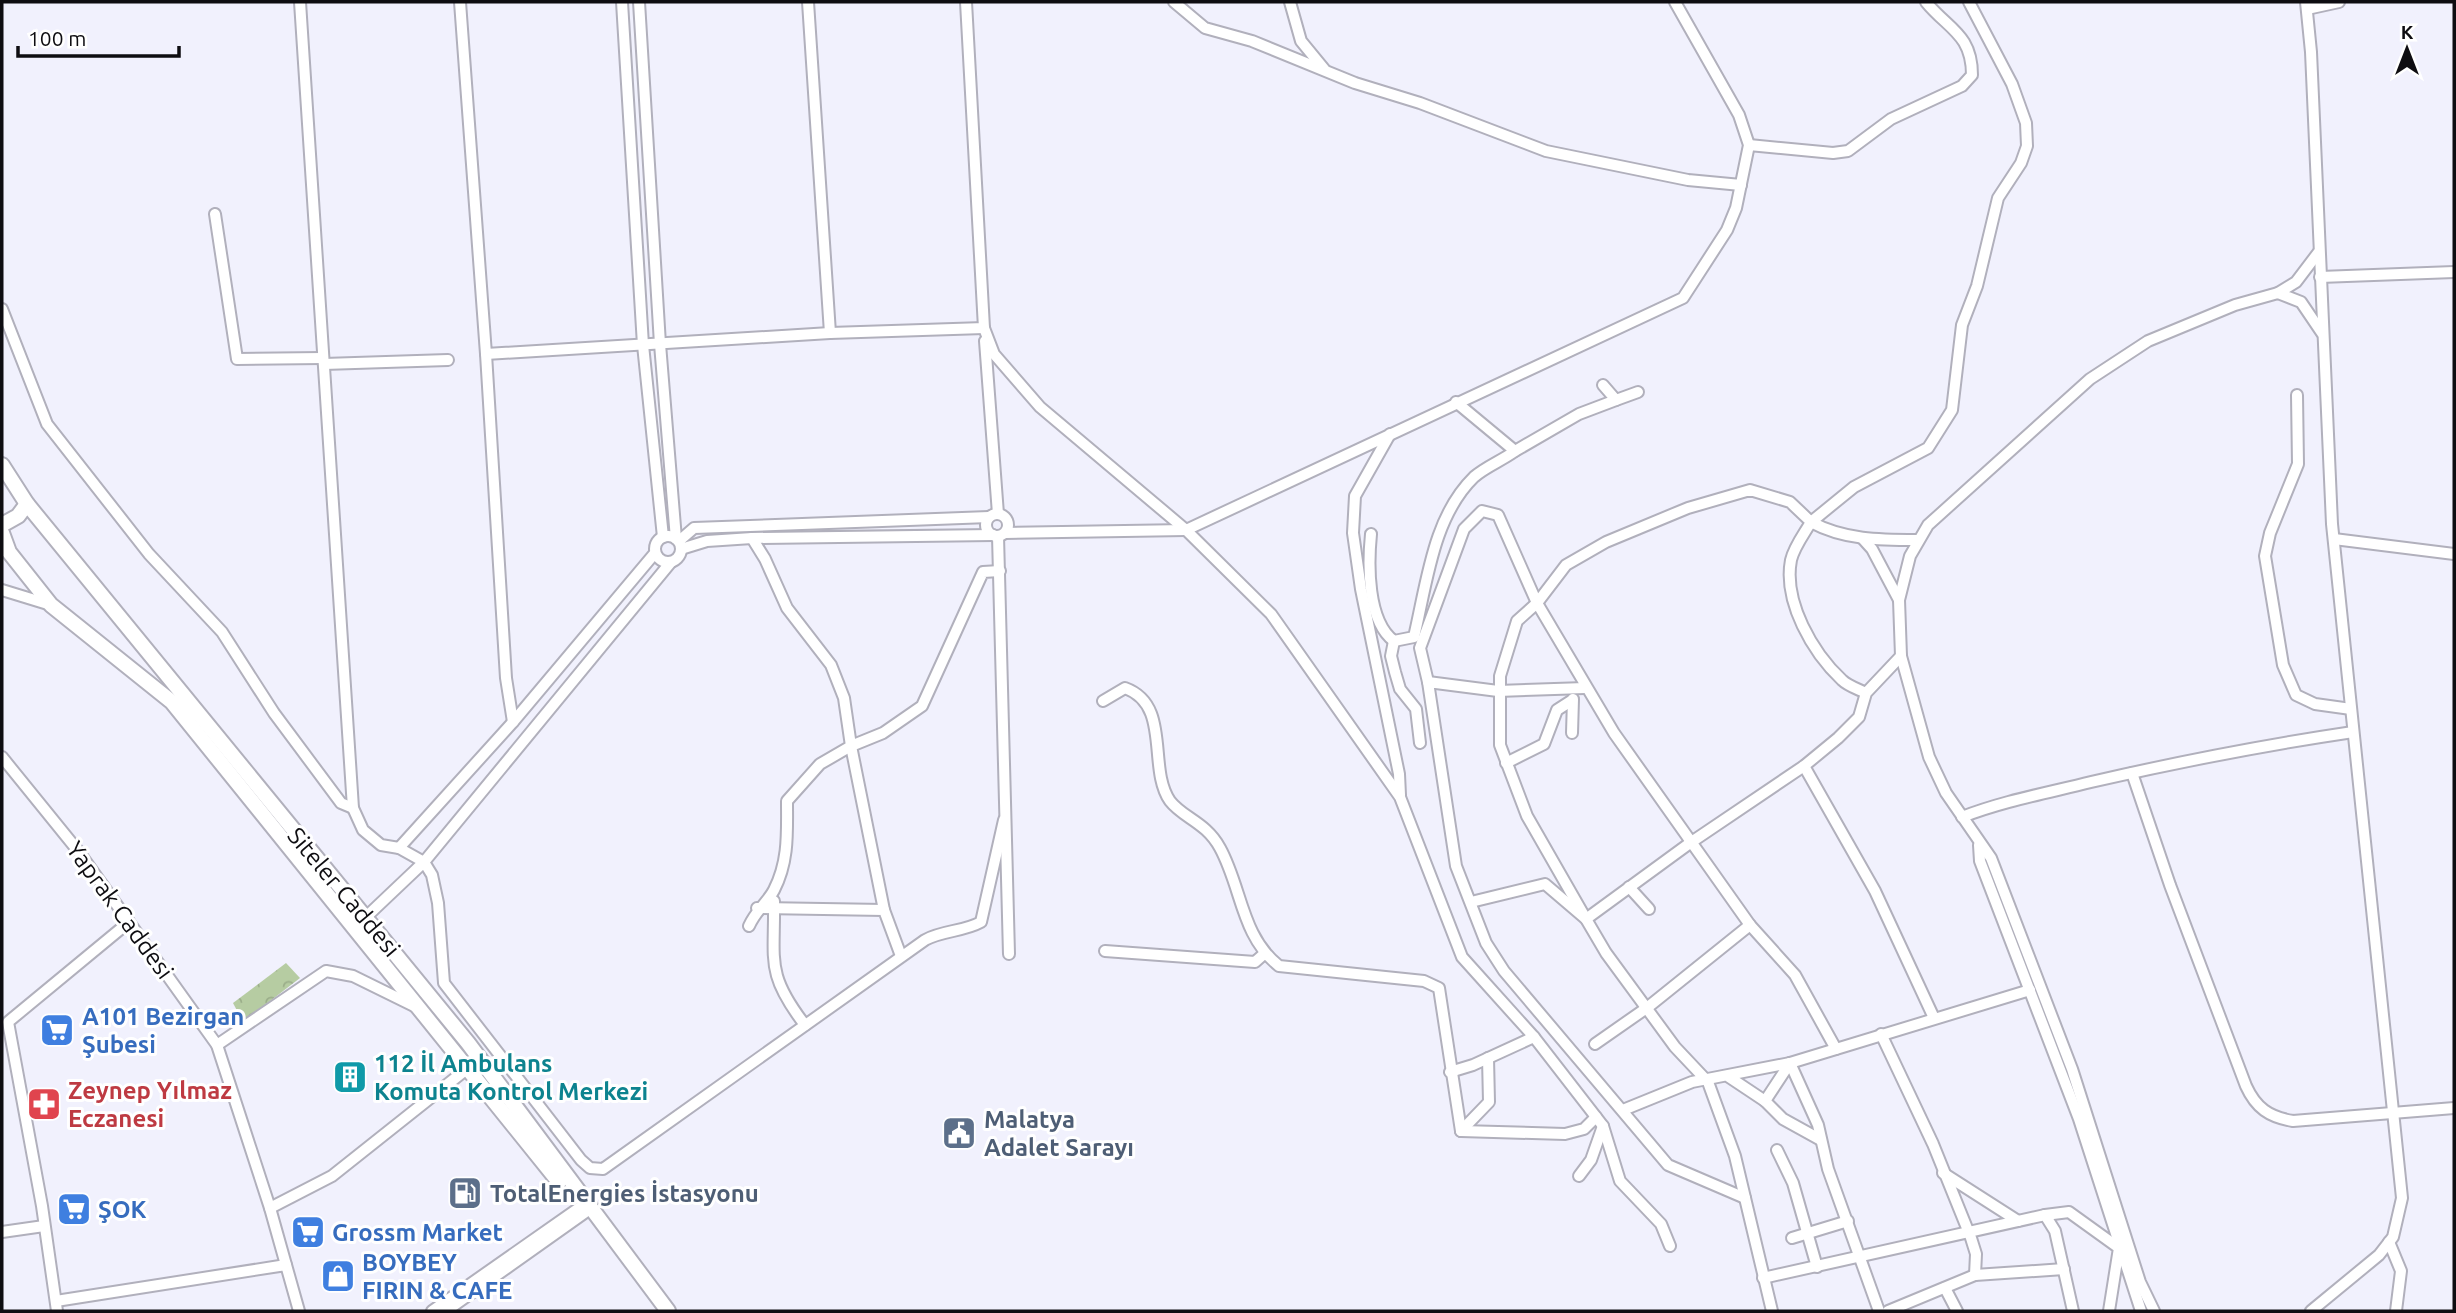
<svg xmlns="http://www.w3.org/2000/svg" width="2456" height="1313" font-family="Ubuntu,sans-serif">
	<style>
		.park { fill: url(#park-crowns) }
		.lines { fill: none; stroke-linecap: round; stroke-linejoin: round }
		.minor-casing { stroke: #b1b0bc; stroke-width: 14 }
		.major-casing { stroke: #b1b0bc; stroke-width: 18 }
		.minor { stroke: #fff; stroke-width: 10 }
		.major { stroke: #fff; stroke-width: 14 }
		.labels { text-anchor: middle; dominant-baseline: central; stroke-width: 6; stroke-linejoin: round; paint-order: stroke }
		.street-label { font-size: 24px; fill: #0e0d11; stroke: #fff }
		.shop-label { font-size: 24px; font-weight: bold; fill: #366cbe; stroke: #fff; text-anchor: start }
		.culture-label { font-size: 24px; font-weight: bold; fill: #0d838f; stroke: #fff; text-anchor: start }
		.health-label { font-size: 24px; font-weight: bold; fill: #be3a42; stroke: #fff; text-anchor: start }
		.service-label { font-size: 24px; font-weight: bold; fill: #4e5e75; stroke: #fff; text-anchor: start }
	</style>
	<defs>
		<pattern id="park-crowns" width="20" height="18" patternUnits="userSpaceOnUse" patternTransform="scale(1.75)"><rect width="20" height="18" fill="#b6cca2"/><path d="M2 6a3 3 0 1 1 6 0M12 15a3 3 0 1 1 6 0" fill="none" stroke="#9bae8a"/></pattern>
	</defs>
	<rect width="100%" height="100%" fill="#f1f1fd"/>
	<path class="park" d="M286,963L300,978L243,1022L233,1003Z"/>
	<g class="lines">
		<g class="minor-casing">
			<g id="minor">
				<path d="M300,2L353,808L363,830L381,845L399,848L424,862L366,917"/>
				<path d="M460,2L486,354L830,333L984,328L966,2"/>
				<path d="M622,2L643,345L663,537"/>
				<path d="M639,2L660,344L676,539"/>
				<path d="M808,2L830,333"/>
				<path d="M1174,2L1205,28L1252,41L1355,83L1420,103L1546,151L1688,180L1741,185"/>
				<path d="M1290,2L1301,41L1324,69"/>
				<path d="M2306,2L2311,52L2332,524L2402,1198L2393,1237L2379,1255L2311,1311"/>
				<path d="M2307,9L2339,2"/>
				<path d="M1749,145L1833,153L1848,151L1891,119L1962,86L1972,75C1972,34 1948,29 1926,2"/>
				<path d="M215,214L237,359L323,358"/>
				<path d="M2318,253L2296,282L2278,293L2301,302L2322,333"/>
				<path d="M2320,277L2454,272"/>
				<path d="M2,309L47,424L149,554L222,632L274,713L341,803L353,808"/>
				<path d="M984,328L994,354L1040,407L1186,530L1271,614L1400,797L1462,957L1534,1037L1603,1126L1620,1181L1661,1224L1670,1246"/>
				<path d="M985,341L998,514"/>
				<path d="M486,354L506,678L513,722"/>
				<path d="M324,364L448,360"/>
				<path d="M2297,395L2298,464L2270,533L2265,556L2283,665L2296,695L2315,704L2351,709"/>
				<path d="M1616,400L1638,392"/>
				<path d="M1390,434L1355,496L1353,533L1361,589L1399,774L1400,795"/>
				<path d="M1515,451L1579,414L1616,400L1603,385"/>
				<circle cx="997" cy="525" r="11"/>
				<path d="M1005,533L1186,530L1683,298L1727,230L1736,208L1749,145L1739,115L1675,2"/>
				<path d="M1371,534C1368,564 1367,621 1394,641L1414,637C1427,582 1433,517 1474,477C1485,467 1503,460 1515,451L1456,402"/>
				<circle cx="668" cy="549" r="13"/>
				<path d="M998,536L1009,954"/>
				<path d="M1863,539L1872,549L1899,600"/>
				<path d="M2334,539L2454,554"/>
				<path d="M1917,540C1880,540 1844,540 1811,522L1854,487L1928,448L1952,410L1962,325L1977,286L1998,198L2021,163L2027,146L2026,123L2012,84L1969,2"/>
				<path d="M679,541L694,528L989,517"/>
				<path d="M681,549L707,541L752,538L993,535"/>
				<path d="M671,562L424,862L432,875L438,903L444,983L581,1160L590,1168L603,1169L925,940C943,930 963,932 981,922L1004,820"/>
				<path d="M2,590L51,605"/>
				<path d="M1394,641L1391,656L1395,672L1400,689L1416,709L1420,743"/>
				<path d="M1428,682L1420,648L1464,529L1482,511L1498,515L1537,603L1614,733L1750,925L1795,975L1836,1049"/>
				<path d="M1585,688L1498,691L1428,682L1456,866L1486,943L1504,971L1668,1165L1745,1198"/>
				<path d="M1866,693C1858,689 1848,686 1842,680C1813,653 1783,602 1791,560C1794,547 1804,534 1811,522L1790,502L1750,490L1688,508L1606,542L1566,565L1537,603L1517,621L1500,676V745L1527,816L1586,919L1690,843L1804,766L1838,738L1859,717L1866,693L1901,656"/>
				<path d="M1103,701L1125,688C1172,705 1147,768 1170,801C1183,818 1206,822 1220,848C1242,888 1241,936 1279,966L1424,981L1439,988L1461,1131"/>
				<path d="M1572,733L1573,699"/>
				<path d="M2,757L79,852L217,1045L270,1208L299,1311"/>
				<path d="M1506,763L1544,744L1557,710L1571,701"/>
				<path d="M1804,766L1875,891L1934,1018"/>
				<path d="M2132,773L2170,885L2246,1086C2256,1108 2269,1117 2293,1121L2454,1108"/>
				<path d="M1962,817C2003,801 2047,793 2091,782C2178,762 2265,745 2353,732"/>
				<path d="M1979,845L1980,861L2079,1119L2141,1311"/>
				<path d="M399,848L513,722L655,553"/>
				<path d="M1629,887L1649,909"/>
				<path d="M774,901C775,961 765,973 805,1025"/>
				<path d="M1471,902L1545,884L1586,919L1606,953L1675,1047L1708,1082L1735,1156L1772,1311"/>
				<path d="M757,908L884,910L901,956"/>
				<path d="M884,910L851,746L883,733L922,706L983,572L1000,571"/>
				<path d="M749,926C756,910 768,902 774,890C789,861 787,832 787,801L820,764L851,746L844,698L831,665L787,608L765,559L752,538"/>
				<path d="M1105,951L1255,962L1264,954"/>
				<path d="M1881,1034L1933,1144L1971,1238L1976,1254L1975,1275"/>
				<path d="M1595,1044L1648,1007L1750,925"/>
				<path d="M217,1045L326,971L353,976L414,1006"/>
				<path d="M1790,1063L1818,1125L1828,1169L1879,1311"/>
				<path d="M1790,1063L1765,1101L1783,1119L1821,1140"/>
				<path d="M1450,1072L1473,1065L1534,1037"/>
				<path d="M1729,1077L1765,1101"/>
				<path d="M1623,1110L1692,1082L1790,1063L2030,990"/>
				<path d="M1461,1131L1565,1134L1584,1129L1596,1117"/>
				<path d="M1461,1131L1489,1102L1488,1058"/>
				<path d="M1777,1150L1793,1183L1817,1267"/>
				<path d="M1943,1173L2018,1221"/>
				<path d="M1579,1176L1591,1160L1603,1126"/>
				<path d="M270,1208L332,1176L468,1068"/>
				<path d="M2045,1215L2069,1212L2119,1248L2109,1311"/>
				<path d="M2,1232L44,1226"/>
				<path d="M1792,1238L1848,1221"/>
				<path d="M2389,1242L2401,1271L2396,1311"/>
				<path d="M1763,1278L2045,1215L2055,1231L2073,1311"/>
				<path d="M1945,1288L1957,1311"/>
				<path d="M56,1301L286,1265"/>
				<path d="M57,1311L42,1206L8,1022L129,922"/>
				<path d="M432,1311L586,1203"/>
				<path d="M446,1311L590,1209"/>
				<path d="M1888,1311L1975,1275L2064,1269"/>
				<path d="M2154,1311L2140,1282L2072,1069L1991,858L1946,793L1929,757L1901,656L1899,600L1910,556L1928,525L2090,379L2148,341L2235,305L2278,293"/>
			</g>
		</g>
		<g class="major-casing">
			<g id="major">
				<path d="M2,465L27,504L468,1043L668,1311"/>
				<path d="M2,525L18,516L27,504"/>
				<path d="M2,533L9,552L51,605L172,702L559,1182"/>
			</g>
		</g>
		<use href="#minor" class="minor"/>
		<use href="#major" class="major"/>
	</g>
	<defs>
		<g id="supermarket-square" transform="scale(1.75)"><rect x="-9" y="-9" width="18" height="18" rx="4" fill="#3f7fe0" stroke="#fff"/><path d="M-6-5.5h2.5l.6 2H6L4.5 2H-2.5L-4.4-4H-6ZM-1.5 3.2a1.3 1.3 0 1 0 .1 0ZM3 3.2a1.3 1.3 0 1 0 .1 0Z" fill="#fff"/></g>
		<g id="building-square" transform="scale(1.75)"><rect x="-9" y="-9" width="18" height="18" rx="4" fill="#0f9aa8" stroke="#fff"/><path d="M-4-6H4V6H1V3H-1V6H-4ZM-2.5-4.3h1.7v1.8h-1.7ZM.8-4.3h1.7v1.8H.8ZM-2.5-1h1.7V.8h-1.7ZM.8-1h1.7V.8H.8Z" fill="#fff"/></g>
		<g id="pharmacy-square" transform="scale(1.75)"><rect x="-9" y="-9" width="18" height="18" rx="4" fill="#e0444e" stroke="#fff"/><path d="M-2-6h4v4h4v4h-4v4h-4v-4h-4v-4h4Z" fill="#fff"/></g>
		<g id="civic-square" transform="scale(1.75)"><rect x="-9" y="-9" width="18" height="18" rx="4" fill="#5c6f8a" stroke="#fff"/><path d="M-.6-6.5H3V-4.5H.6V-3L4-1V1h2V6H-6V1h2V-1L-.6-3ZM-1.2 2.5V6h2.4V2.5Z" fill="#fff"/></g>
		<g id="fuel-square" transform="scale(1.75)"><rect x="-9" y="-9" width="18" height="18" rx="4" fill="#5c6f8a" stroke="#fff"/><path d="M-5.5-6h7V0h2V4h1.3V-2.5L3-4.5l.8-.8L6-3V5H2.5V1h-1V6h-7ZM-4.2-4.7v3.2H.2V-4.7Z" fill="#fff"/></g>
		<g id="shop-square" transform="scale(1.75)"><rect x="-9" y="-9" width="18" height="18" rx="4" fill="#3f7fe0" stroke="#fff"/><path d="M-5-2.5h2.3a2.7 3.5 0 0 1 5.4 0H5L5.5 6h-11ZM-1.5-2.5h3a1.5 2.3 0 0 0-3 0Z" fill="#fff"/></g>
	</defs>
	<g fill-rule="evenodd">
		<use href="#supermarket-square" x="57" y="1030"/>
		<use href="#building-square" x="350" y="1077"/>
		<use href="#pharmacy-square" x="44" y="1104"/>
		<use href="#civic-square" x="959" y="1133"/>
		<use href="#fuel-square" x="465" y="1193"/>
		<use href="#supermarket-square" x="74" y="1209"/>
		<use href="#supermarket-square" x="308" y="1232"/>
		<use href="#shop-square" x="338" y="1276"/>
	</g>
	<g class="labels">
		<g class="street-label">
			<text transform="translate(344 892) rotate(50)">Siteler Caddesi</text>
			<text transform="translate(120 910) rotate(54)">Yaprak Caddesi</text>
		</g>
		<g class="shop-label">
			<text x="82" y="1016">A101 Bezirgan<tspan x="82" dy="28">Şubesi</tspan></text>
			<text x="98" y="1209">ŞOK</text>
			<text x="332" y="1232">Grossm Market</text>
			<text x="362" y="1262">BOYBEY<tspan x="362" dy="28">FIRIN &amp; CAFE</tspan></text>
		</g>
		<g class="culture-label">
			<text x="374" y="1063">112 İl Ambulans<tspan x="374" dy="28">Komuta Kontrol Merkezi</tspan></text>
		</g>
		<g class="health-label">
			<text x="68" y="1090">Zeynep Yılmaz<tspan x="68" dy="28">Eczanesi</tspan></text>
		</g>
		<g class="service-label">
			<text x="984" y="1119">Malatya<tspan x="984" dy="28">Adalet Sarayı</tspan></text>
			<text x="490" y="1193">TotalEnergies İstasyonu</text>
		</g>
	</g>
	<rect width="2456" height="1313" fill="none" stroke="#0e0d11" stroke-width="7"/>
	<g transform="translate(2407 49)" stroke="#ffffff" stroke-width="5" paint-order="stroke">
	<path d="M0-5L12 26L0 18L-12 26Z" fill="#0e0d11"/>
	<text y="-10" font-size="19" font-weight="bold" text-anchor="middle" fill="#0e0d11">K</text>
	</g>
	<path d="M18 46v10h161v-10" fill="none" stroke="#0e0d11" stroke-width="3.5"/>
	<text x="28" y="46" font-size="21" fill="#0e0d11" stroke="#ffffff" stroke-width="5" paint-order="stroke">100 m</text>
</svg>
